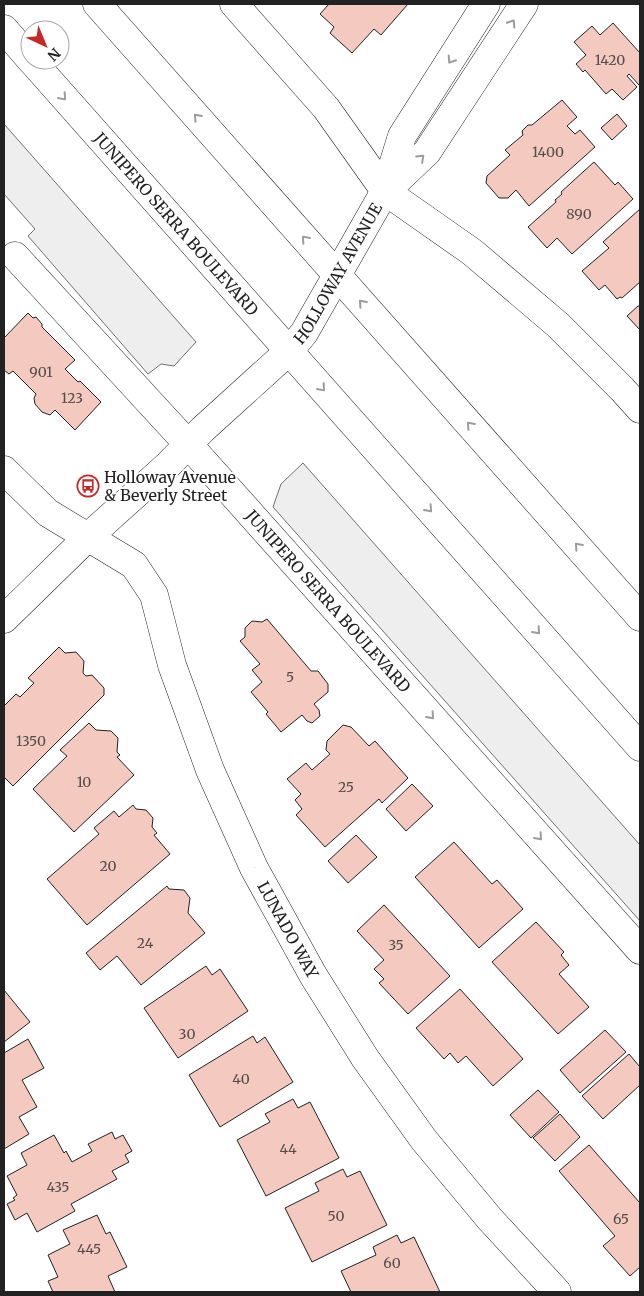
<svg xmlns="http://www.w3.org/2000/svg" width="644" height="1296" font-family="Merriweather,serif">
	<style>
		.green { fill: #eee; stroke: #6f6f6f }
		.building { fill: #f3c9c0; stroke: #222 }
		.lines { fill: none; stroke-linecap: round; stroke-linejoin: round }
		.minor-casing { stroke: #222; stroke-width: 29 }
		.tertiary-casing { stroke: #222; stroke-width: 29 }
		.primary-casing { stroke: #222; stroke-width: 29 }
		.minor { stroke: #fff; stroke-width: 28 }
		.tertiary { stroke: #fff; stroke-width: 28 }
		.primary { stroke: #fff; stroke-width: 28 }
		.oneway { stroke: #9c9c9c }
		.labels { text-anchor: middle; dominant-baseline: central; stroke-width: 4; stroke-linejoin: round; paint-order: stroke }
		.number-label { font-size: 14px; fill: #564c4a }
		.street-label { font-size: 16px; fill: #222; stroke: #fff }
		.poi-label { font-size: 16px; fill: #222; stroke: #fff; text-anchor: start }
	</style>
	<rect width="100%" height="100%" fill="#fff"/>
	<g class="green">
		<path d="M4,124L196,342L174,366L161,364L148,374L28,236L35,229L4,194Z"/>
		<path d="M303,463L640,845V921L273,507L281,484Z"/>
	</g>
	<g class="building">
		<path d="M329,4H408L381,35L374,29L352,53L330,33L334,27L320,14Z"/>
		<path d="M613,23L640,53V86L629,74L627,76L637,87L623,100L612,89L606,94L585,70L583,72L576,64L586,55L574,42L592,26L600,35Z"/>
		<path d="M562,100L577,117L567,126L575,134L580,130L595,147L529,206L516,190L508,198H499L486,183L487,176L510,155L505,150L523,135L522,131L528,125H532Z"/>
		<path d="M617,114L627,126L612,140L601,128Z"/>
		<path d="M594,162L615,185L618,182L633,199L572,254L557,238L547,248L528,227L556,202L555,200L562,194L561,192Z"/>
		<path d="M640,209V282L622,298L620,297L617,299L605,285L599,290L582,271L609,248L603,242Z"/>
		<path d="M638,306H640V330L627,316Z"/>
		<path d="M28,313L33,318L36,317L42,324V327L75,360L65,369L78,382L80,381L101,402L75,430L55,410L50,415L42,412L35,404L34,398L36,394L13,371L9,374L4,370V338Z"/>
		<path d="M267,619L311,671H318L328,684V692L314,704L319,710L320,716L312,723L307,721L302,715L281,732L266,714L268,712L251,692L262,682L252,670L260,664L240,641L245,637V628L252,621L262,622Z"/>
		<path d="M59,647L65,653L76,652L84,661L83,673L86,676L92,675L104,688V695L13,786L4,777V706L16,694L20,697L34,683L28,678Z"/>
		<path d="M89,723L96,730L111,731L118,738L117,752L120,755L117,757L134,775L74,832L33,789L67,756L60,750Z"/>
		<path d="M343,725L351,727L369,746L375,741L408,778L382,803L379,799L325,847L296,815L302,809L295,800L301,794L287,779L306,763L312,770L330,754L326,750L327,741Z"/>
		<path d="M412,784L433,806L406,831L386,809Z"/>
		<path d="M133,805L136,809L146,810L153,818L152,827L157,833L154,835L170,854L87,925L47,879L99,834L94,828L114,811L119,817Z"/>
		<path d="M356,835L377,857L348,883L328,861Z"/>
		<path d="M454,842L492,884L497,880L523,909L479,948L415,877Z"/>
		<path d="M167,886L169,889L184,890L190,898L188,913L205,933L141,985L117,956L100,970L86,953Z"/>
		<path d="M384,905L450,976L408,1014L379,983L384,979L374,969L384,960L357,931Z"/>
		<path d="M536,922L564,952L561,955L569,965L559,974L589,1007L558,1034L492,962Z"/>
		<path d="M206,966L212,975L220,969L248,1011L178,1058L144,1008Z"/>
		<path d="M460,989L523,1059L493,1086L466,1056L458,1063L450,1053L444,1059L416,1028Z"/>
		<path d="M4,990L30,1022L4,1042Z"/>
		<path d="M605,1030L626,1052L580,1093L560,1070Z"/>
		<path d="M253,1036L257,1043L265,1037L293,1082L220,1127L189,1075Z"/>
		<path d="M28,1039L44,1068L22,1080L37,1107L19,1117L29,1134L4,1149V1053Z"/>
		<path d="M629,1054L640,1067V1085L603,1119L582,1096Z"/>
		<path d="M538,1090L559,1112L531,1138L510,1115Z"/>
		<path d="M293,1099L298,1108L310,1102L339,1158L266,1196L237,1140L270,1122L265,1114Z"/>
		<path d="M560,1114L580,1137L555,1161L533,1138Z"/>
		<path d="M112,1132L115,1139L123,1135L132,1151L125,1155L129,1162L112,1171L117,1179L71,1204L75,1211L37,1232L27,1213L15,1220L7,1204L15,1200L13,1198L17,1195L7,1176L27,1165L21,1153L54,1135L64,1153L66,1151L72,1162L92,1151L88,1144Z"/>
		<path d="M589,1145L640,1203V1267L630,1276L603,1246L615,1236L559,1171Z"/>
		<path d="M343,1169L347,1177L360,1171L387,1225L312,1262L285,1208L319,1191L315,1183Z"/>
		<path d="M97,1215L106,1234L110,1232L127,1267L108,1276L115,1292H53L48,1281L58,1277L48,1255L70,1244L63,1230Z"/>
		<path d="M397,1235L401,1243L414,1237L440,1292H351L341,1271L376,1255L373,1247Z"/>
	</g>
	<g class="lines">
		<g class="minor-casing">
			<g id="minor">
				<path d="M234,4L326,108L385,191L472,252L558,325L622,389L640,409"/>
				<path id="s1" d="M15,256L188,444L640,950"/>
				<path id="s2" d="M4,470L48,513L134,565L154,595L172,665L210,770L254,868L313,975L365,1058L424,1140L489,1218L557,1292"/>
				<path d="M4,619L88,537L167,466L203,429L289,351"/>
			</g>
		</g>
		<g class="tertiary-casing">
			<g id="tertiary">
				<path d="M387,190L427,152L524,4"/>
				<path id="s3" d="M289,351L304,333L385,191L402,136L486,4"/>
			</g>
		</g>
		<g class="primary-casing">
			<g id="primary">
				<path d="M97,4L640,617"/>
				<path d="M4,29L30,59"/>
				<path id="s4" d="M31,60L640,747"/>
			</g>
		</g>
		<use href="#minor" class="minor"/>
		<use href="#tertiary" class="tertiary"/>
		<use href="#primary" class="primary"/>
	</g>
	<defs><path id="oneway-chevron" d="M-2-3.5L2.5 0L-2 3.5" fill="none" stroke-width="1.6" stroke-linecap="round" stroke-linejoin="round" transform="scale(1.25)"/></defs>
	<g class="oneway">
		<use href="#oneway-chevron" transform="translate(512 23) rotate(-58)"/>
		<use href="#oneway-chevron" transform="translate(451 60) rotate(123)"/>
		<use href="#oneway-chevron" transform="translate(63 97) rotate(49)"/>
		<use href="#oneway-chevron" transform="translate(197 117) rotate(-132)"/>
		<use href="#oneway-chevron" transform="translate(421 158) rotate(-43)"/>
		<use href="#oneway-chevron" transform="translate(305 239) rotate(-131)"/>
		<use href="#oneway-chevron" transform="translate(362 303) rotate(-132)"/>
		<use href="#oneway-chevron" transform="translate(322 388) rotate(49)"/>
		<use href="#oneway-chevron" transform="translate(470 425) rotate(-132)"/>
		<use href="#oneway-chevron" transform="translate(429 509) rotate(48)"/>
		<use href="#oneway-chevron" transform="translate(578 546) rotate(-132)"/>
		<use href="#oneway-chevron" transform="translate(537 631) rotate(48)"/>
		<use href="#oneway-chevron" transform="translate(431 716) rotate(48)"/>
		<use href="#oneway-chevron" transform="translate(539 837) rotate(48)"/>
	</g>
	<defs>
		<g id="bus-ring" transform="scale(1.125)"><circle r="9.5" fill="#fff" stroke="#c62828" stroke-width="1.5"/><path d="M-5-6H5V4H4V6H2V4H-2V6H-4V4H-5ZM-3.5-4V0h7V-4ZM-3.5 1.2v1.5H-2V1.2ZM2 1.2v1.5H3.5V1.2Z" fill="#c62828"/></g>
	</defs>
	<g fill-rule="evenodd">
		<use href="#bus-ring" x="88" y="486"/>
	</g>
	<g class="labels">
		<g class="number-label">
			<text x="610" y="60">1420</text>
			<text x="548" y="152">1400</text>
			<text x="579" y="214">890</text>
			<text x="41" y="372">901</text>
			<text x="72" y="398">123</text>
			<text x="290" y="677">5</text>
			<text x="31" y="741">1350</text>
			<text x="84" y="782">10</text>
			<text x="346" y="787">25</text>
			<text x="108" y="866">20</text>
			<text x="145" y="943">24</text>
			<text x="396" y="945">35</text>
			<text x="187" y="1034">30</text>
			<text x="241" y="1079">40</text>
			<text x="288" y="1149">44</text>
			<text x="58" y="1187">435</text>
			<text x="336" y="1216">50</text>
			<text x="621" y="1219">65</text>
			<text x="89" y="1249">445</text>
			<text x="392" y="1263">60</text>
		</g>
		<g class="street-label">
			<text stroke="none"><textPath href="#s4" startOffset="219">JUNIPERO SERRA BOULEVARD</textPath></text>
			<text stroke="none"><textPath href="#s3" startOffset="92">HOLLOWAY AVENUE</textPath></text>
			<text stroke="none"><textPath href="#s1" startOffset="466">JUNIPERO SERRA BOULEVARD</textPath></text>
			<text stroke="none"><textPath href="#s2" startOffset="560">LUNADO WAY</textPath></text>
		</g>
		<g class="poi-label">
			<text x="104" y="477">Holloway Avenue<tspan x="104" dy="18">&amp; Beverly Street</tspan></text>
		</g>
	</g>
	<rect width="644" height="1296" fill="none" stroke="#222222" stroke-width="10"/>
	<g transform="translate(45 45) rotate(136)"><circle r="24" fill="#ffffff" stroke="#a7a7a7"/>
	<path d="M0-4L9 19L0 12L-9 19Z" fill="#c62828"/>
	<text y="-8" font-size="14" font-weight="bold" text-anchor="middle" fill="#222222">N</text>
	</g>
</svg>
